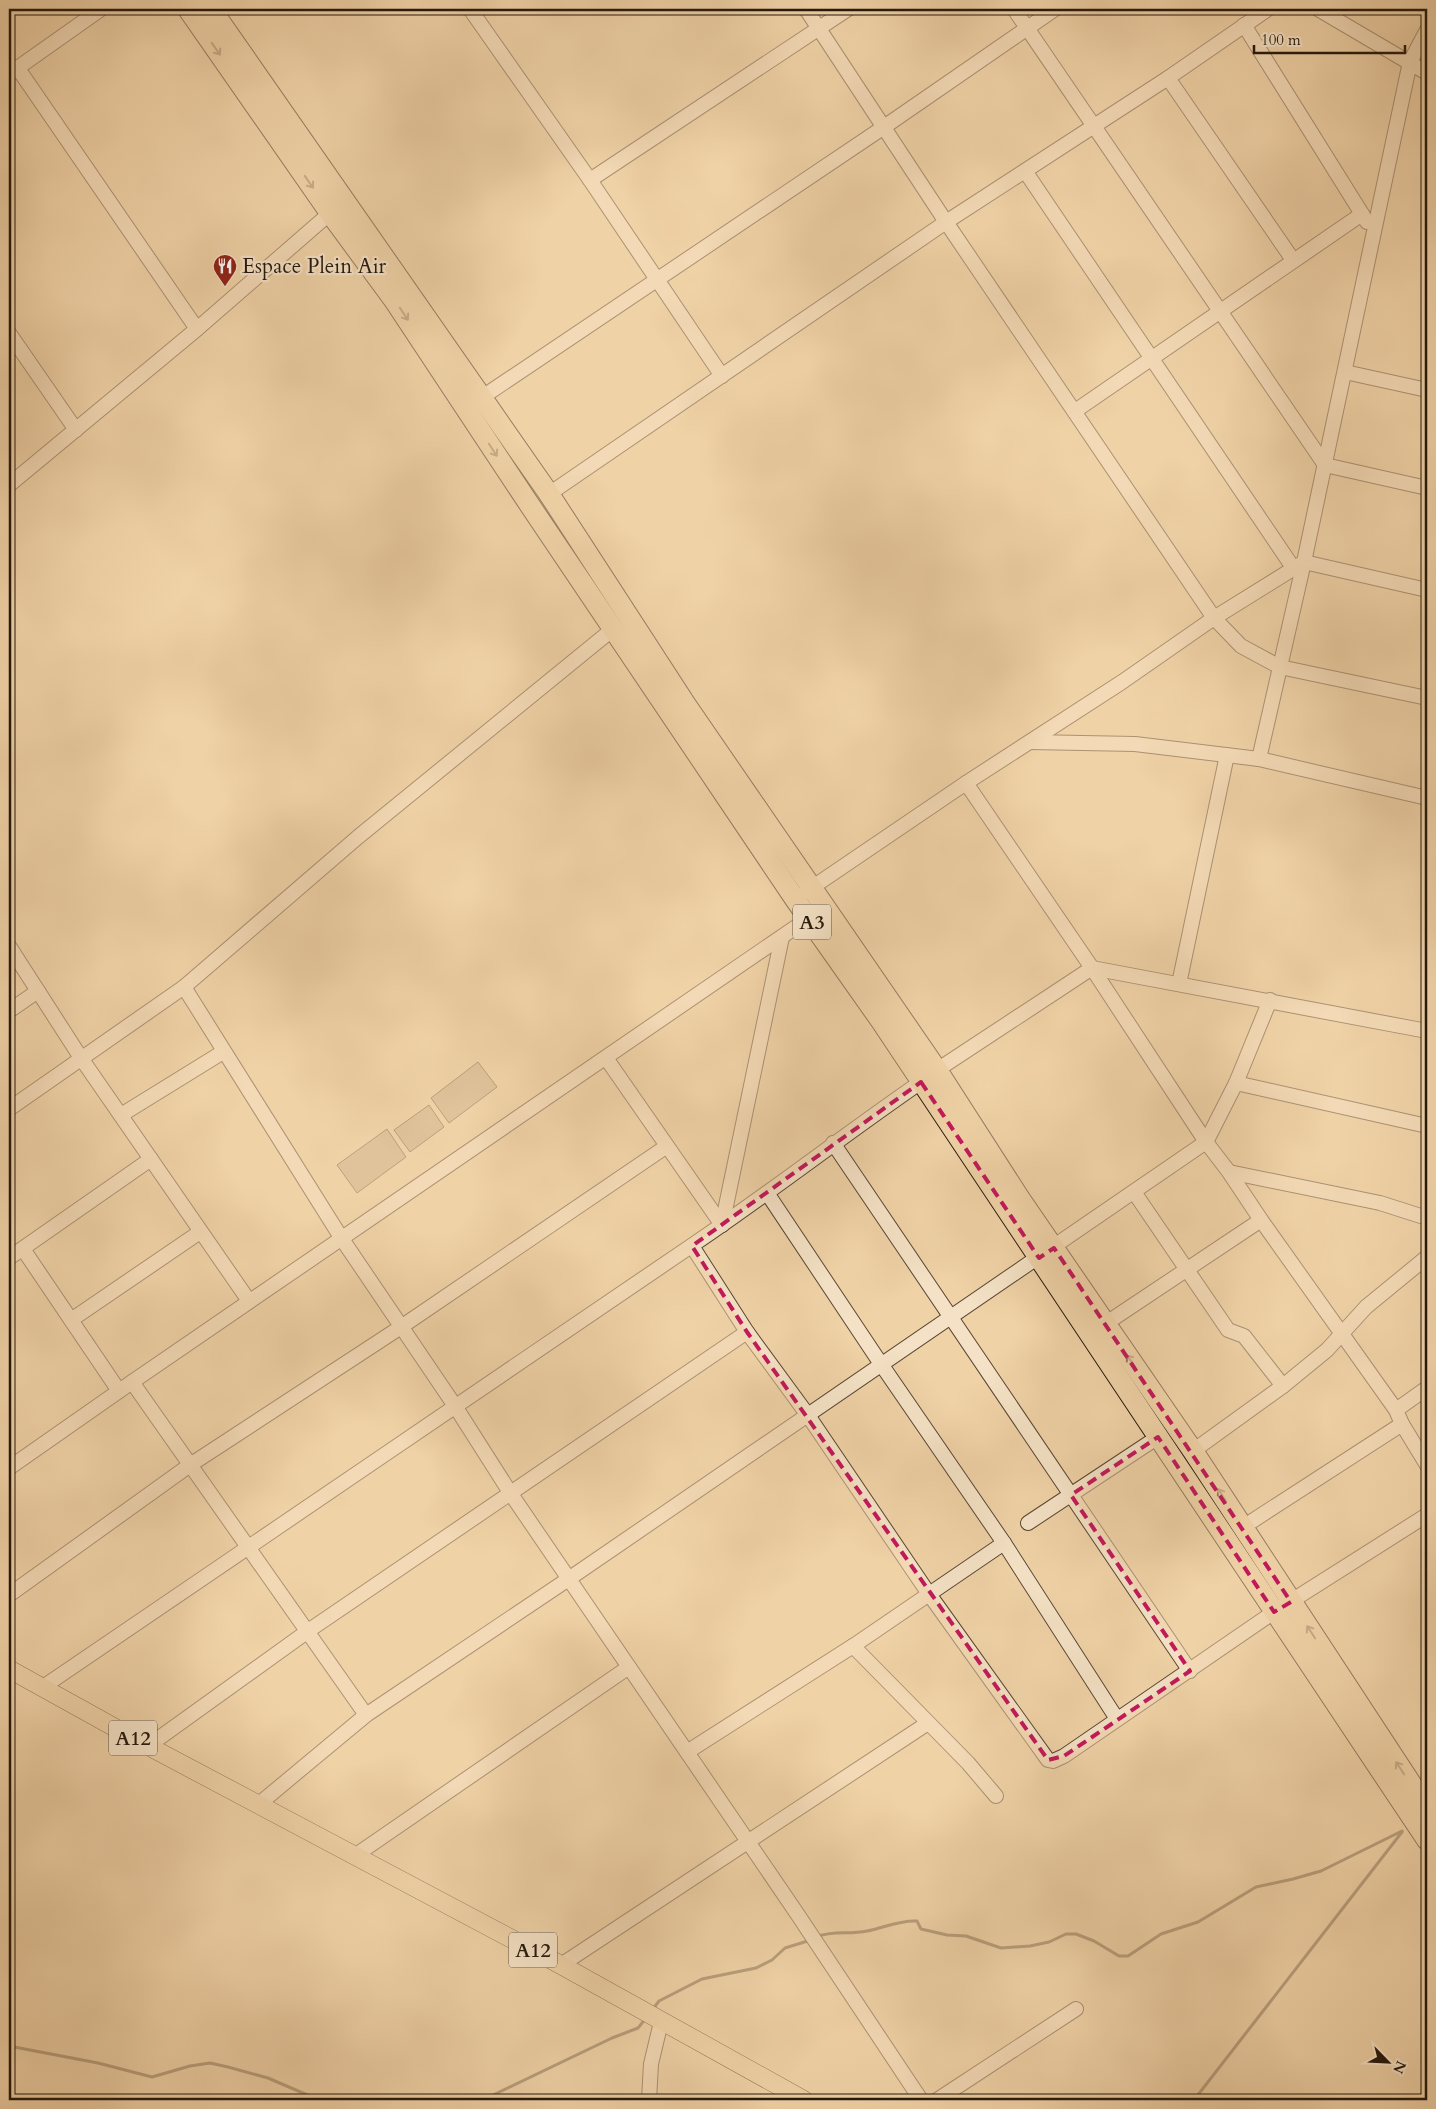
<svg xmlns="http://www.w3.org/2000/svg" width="1436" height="2109" font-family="Cardo,serif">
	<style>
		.pitch { fill: #cdb28d; stroke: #79654c }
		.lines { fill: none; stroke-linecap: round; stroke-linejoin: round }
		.stream { stroke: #756249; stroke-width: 3 }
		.minor-casing { stroke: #584633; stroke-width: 16 }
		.major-casing { stroke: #25180c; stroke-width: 19 }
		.highway-casing { stroke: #25180c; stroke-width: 22 }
		.minor { stroke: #f5e2c6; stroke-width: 14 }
		.major { stroke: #f0d2a7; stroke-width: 18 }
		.highway { stroke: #f0d2a7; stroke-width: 20 }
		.oneway { stroke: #957e61 }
		.marked { fill: none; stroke: #c2185b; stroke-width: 4; stroke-dasharray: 10 6; stroke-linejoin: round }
		.labels { text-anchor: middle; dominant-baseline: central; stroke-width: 4.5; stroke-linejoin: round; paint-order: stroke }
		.shield { fill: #f5e2c6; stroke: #635544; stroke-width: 1 }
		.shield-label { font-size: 20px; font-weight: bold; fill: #25180c }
		.poi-label { font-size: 21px; fill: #25180c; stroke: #f5e2c6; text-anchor: start }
	</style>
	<rect width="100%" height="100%" fill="#f0d2a7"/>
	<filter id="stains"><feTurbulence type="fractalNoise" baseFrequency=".004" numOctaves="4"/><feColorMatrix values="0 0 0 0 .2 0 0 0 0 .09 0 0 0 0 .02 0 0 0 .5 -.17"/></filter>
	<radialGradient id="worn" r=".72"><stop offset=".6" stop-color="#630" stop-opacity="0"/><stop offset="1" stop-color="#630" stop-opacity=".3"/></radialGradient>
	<g class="pitch">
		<path d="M478,1062L497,1087L449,1123L431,1098Z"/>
		<path d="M429,1105L444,1127L410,1152L394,1130Z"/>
		<path d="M387,1129L406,1157L357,1193L337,1165Z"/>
	</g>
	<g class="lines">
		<g class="stream">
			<path d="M816,1937C833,1930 849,1935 867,1931C883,1928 899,1920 917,1921L921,1929L947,1935L966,1936L1001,1948L1030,1946L1049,1942L1066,1934H1076L1094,1941L1119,1956H1128L1161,1934L1198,1922L1256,1887L1293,1879L1321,1871L1402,1831"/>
			<path d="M653,2009L659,2001L702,1979L756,1968L772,1960L785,1948L811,1940"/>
			<path d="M9,2046L98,2063L152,2077L190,2066L210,2063L228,2067L268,2078L319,2100"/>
			<path d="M449,2100L487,2098L612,2038L638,2028L646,2018"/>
			<path d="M1194,2100L1402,1832"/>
		</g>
		<g class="minor-casing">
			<g id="minor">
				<path d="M470,9L590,180L722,376"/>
				<path d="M806,9L946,222L1214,618L1241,646L1280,667L1427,698"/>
				<path d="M1014,9L1325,465L1427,488"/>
				<path d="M1318,9L1427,73"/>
				<path d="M1244,25L1367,222"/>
				<path d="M17,67L197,329"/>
				<path d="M9,74L101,9"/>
				<path d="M1168,78L1293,260"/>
				<path d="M1025,171L1294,569"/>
				<path d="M590,180L848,9"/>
				<path d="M9,333L76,430"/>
				<path d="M1345,372L1427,390"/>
				<path d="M475,402L884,127L1055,9"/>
				<path d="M1075,411L1362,214"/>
				<path d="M9,485L197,329L336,208"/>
				<path d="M549,494L946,222L1168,78L1268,9"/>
				<path d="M1030,742L1135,744L1259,759L1427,798"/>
				<path d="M1259,759L1304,562L1410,62L1427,30"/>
				<path d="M966,783L1092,968L1206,1142L1229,1172L1261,1220L1396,1410L1402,1424L1427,1465"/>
				<path d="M804,893L966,783L1122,682L1214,618L1304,562L1427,590"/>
				<path d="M9,946L81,1058L249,1301"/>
				<path d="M1179,984L1227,755"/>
				<path d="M184,987L342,1239L455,1406L511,1494L798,1915L921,2100"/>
				<path d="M9,1011L38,991"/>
				<path d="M606,1058L722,1225"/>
				<path d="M937,1070L1092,968L1427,1031"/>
				<path d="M1236,1083L1427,1126"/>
				<path d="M9,1109L184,987L358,837L613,629"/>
				<path d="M121,1115L223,1052"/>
				<path d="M833,1143L1190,1671"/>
				<path d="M1229,1172L1380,1203L1427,1218"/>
				<path d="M1134,1192L1228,1330L1244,1336L1283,1386"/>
				<path d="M767,1193L881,1364L1004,1543L1117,1719"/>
				<path d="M722,1225L782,937"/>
				<path d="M692,1246L747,1332L807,1414L929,1594L1048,1760L1053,1761L1064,1756L1274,1612L1427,1515"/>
				<path d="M23,1249L119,1391"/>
				<path d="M9,1258L151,1159"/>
				<path d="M71,1320L200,1232"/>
				<path d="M1105,1324L1261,1220"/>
				<path d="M132,1382L366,1715"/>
				<path d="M1396,1410L1427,1388"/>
				<path d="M1193,1451L1283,1386L1327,1350L1366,1307L1427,1257"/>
				<path d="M9,1468L132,1382L809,918"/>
				<path d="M1028,1523L1158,1437"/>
				<path d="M1243,1527L1402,1424"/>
				<path d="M9,1595L190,1465L401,1327L667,1146"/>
				<path d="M853,1646L968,1763L996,1796"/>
				<path d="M43,1687C259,1538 478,1393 694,1244C771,1192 844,1135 921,1082"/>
				<path d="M148,1746L308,1631L747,1332"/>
				<path d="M687,1752L853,1646L1004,1543"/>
				<path d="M259,1804L366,1715L570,1578L1206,1142L1236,1083L1270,1000"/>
				<path d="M356,1855L629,1667"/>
				<path d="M561,1965L928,1723"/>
				<path d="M649,2100L651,2064L661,2022"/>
				<path d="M937,2100L1076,2009"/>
			</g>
		</g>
		<g class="major-casing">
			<path id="major" d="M9,1669L148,1746L561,1965L804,2100"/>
		</g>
		<g class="highway-casing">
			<g id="highway">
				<path d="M188,9L330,213L394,300L531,507L795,899L881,1021L1427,1840"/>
				<path d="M211,9L549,494L686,705L937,1070L1020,1199L1193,1451L1427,1808"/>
			</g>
		</g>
		<use href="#minor" class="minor"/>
		<use href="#major" class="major"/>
		<use href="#highway" class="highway"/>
	</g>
	<defs><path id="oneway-shaft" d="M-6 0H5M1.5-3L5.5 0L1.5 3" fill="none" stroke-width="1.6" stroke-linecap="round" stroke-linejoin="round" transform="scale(1.25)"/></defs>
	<g class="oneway">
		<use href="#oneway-shaft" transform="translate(216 49) rotate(55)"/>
		<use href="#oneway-shaft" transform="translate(309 182) rotate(55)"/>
		<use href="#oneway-shaft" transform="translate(404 314) rotate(56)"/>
		<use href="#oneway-shaft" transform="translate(493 450) rotate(57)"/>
		<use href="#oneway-shaft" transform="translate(1131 1361) rotate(-125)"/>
		<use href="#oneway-shaft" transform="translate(1222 1495) rotate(-123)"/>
		<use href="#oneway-shaft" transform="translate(1311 1632) rotate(-123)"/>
		<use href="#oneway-shaft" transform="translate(1400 1768) rotate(-123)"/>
	</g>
	<path d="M0 0H1436V2109H0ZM921,1082L1039,1258L1054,1248L1291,1602L1274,1612L1158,1437L1071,1495L1190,1671L1064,1756L1048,1760L747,1332L692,1246Z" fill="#f0d2a7" fill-opacity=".55" fill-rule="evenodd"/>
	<path class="marked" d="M921,1082L1039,1258L1054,1248L1291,1602L1274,1612L1158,1437L1071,1495L1190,1671L1064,1756L1048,1760L747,1332L692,1246Z"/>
	<defs>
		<g id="restaurant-pin" transform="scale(1.25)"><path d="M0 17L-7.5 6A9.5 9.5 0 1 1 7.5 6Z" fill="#8f2418" stroke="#f5e2c6"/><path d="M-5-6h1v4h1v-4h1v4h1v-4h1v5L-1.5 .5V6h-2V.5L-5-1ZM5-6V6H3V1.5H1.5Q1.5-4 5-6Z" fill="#fff"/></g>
	</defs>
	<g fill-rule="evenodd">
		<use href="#restaurant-pin" x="225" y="266"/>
	</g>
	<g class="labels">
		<g class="shield">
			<rect x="793" y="904.5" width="38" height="35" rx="4"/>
			<rect x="109" y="1720.5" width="48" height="35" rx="4"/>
			<rect x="509" y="1932.5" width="48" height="35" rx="4"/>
		</g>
		<g class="shield-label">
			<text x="812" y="922">A3</text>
			<text x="133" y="1738">A12</text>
			<text x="533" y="1950">A12</text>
		</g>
		<g class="poi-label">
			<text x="242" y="266">Espace Plein Air</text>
		</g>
	</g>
	<rect width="1436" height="2109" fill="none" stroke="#f0d2a7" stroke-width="30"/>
	<rect x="10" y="10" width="1416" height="2089" fill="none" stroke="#25180c" stroke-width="2.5"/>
	<rect x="15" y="15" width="1406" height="2079" fill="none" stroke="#25180c"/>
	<g transform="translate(1388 2062) rotate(114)" stroke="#f5e2c6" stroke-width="4" paint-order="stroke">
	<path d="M0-4L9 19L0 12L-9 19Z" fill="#25180c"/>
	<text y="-8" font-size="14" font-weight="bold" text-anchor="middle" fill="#25180c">N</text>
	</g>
	<path d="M1254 45v8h151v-8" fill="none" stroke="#25180c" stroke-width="2.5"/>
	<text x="1261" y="45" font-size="15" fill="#25180c" stroke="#f5e2c6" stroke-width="4" paint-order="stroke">100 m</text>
	<rect width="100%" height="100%" filter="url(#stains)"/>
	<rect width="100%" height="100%" fill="url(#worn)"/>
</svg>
